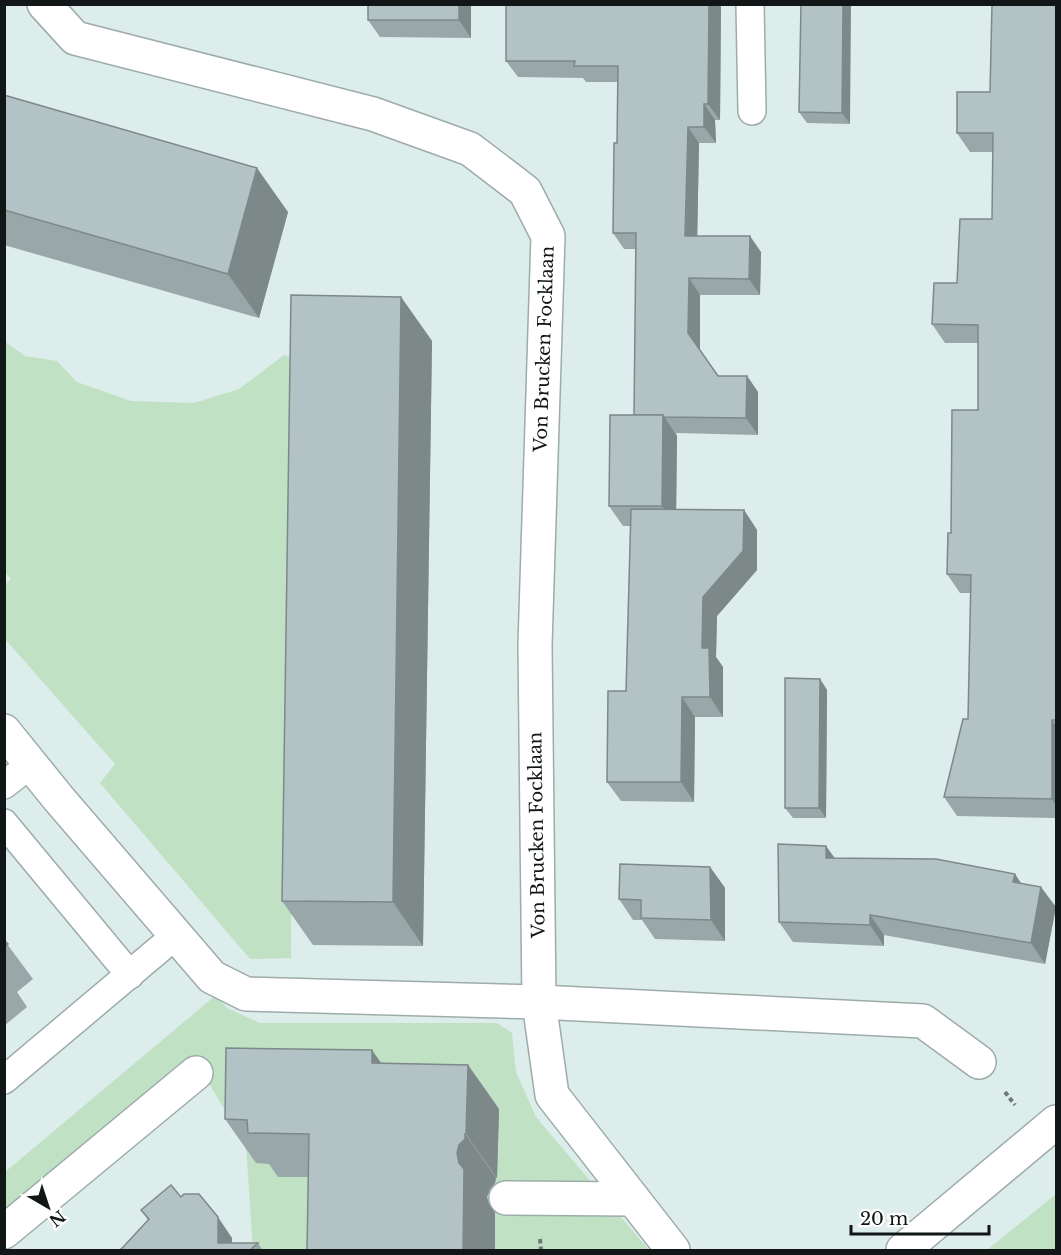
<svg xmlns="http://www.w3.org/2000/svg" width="1061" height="1255" font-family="'Libre Baskerville',serif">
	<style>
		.green { fill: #c1e1c5 }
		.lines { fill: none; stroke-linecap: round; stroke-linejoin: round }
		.lane-casing { stroke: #9dacaa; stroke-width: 30 }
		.street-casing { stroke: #9dacaa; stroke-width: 36 }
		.secondary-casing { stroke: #9dacaa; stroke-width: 36 }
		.path { stroke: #6e7877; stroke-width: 4; stroke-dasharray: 4.5 3; stroke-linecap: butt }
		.lane { stroke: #fff; stroke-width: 27 }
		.street { stroke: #fff; stroke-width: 33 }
		.secondary { stroke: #fff; stroke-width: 33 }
		.wall { fill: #9aa7a9 }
		.shaded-wall { fill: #7d8889 }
		.building { fill: #b3c2c4; stroke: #7d8889; stroke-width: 1.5 }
		.labels { text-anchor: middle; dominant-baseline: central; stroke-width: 6; stroke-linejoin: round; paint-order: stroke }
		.street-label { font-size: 18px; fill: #111616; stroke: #fff }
	</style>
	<rect width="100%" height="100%" fill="#ddedeb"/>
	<g class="green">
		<path d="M4,341L25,356L57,361L77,382L131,401L194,403L239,389L284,355L295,359L291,958L250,959L100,783L115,764L5,639V585L11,579L4,571Z"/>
		<path d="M216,995L227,1008L260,1023H497L512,1033L516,1072L536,1117L649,1250H253L246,1146L193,1056L5,1215V1172Z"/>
		<path d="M1056,1194V1250H987Z"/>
	</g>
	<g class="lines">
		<g class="lane-casing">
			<g id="lane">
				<path d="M750,4L752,111"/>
				<path d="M4,785L31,764"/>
				<path d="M4,823L130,975"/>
				<path d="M4,1080L175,936"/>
			</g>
		</g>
		<g class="street-casing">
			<g id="street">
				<path d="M44,4L75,38L373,114L470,149L525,191L548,236L535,645L539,1002L552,1095L673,1250"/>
				<path d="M4,731L59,799L212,977L246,994L539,1002L923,1021L979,1062"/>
				<path d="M506,1198L633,1199"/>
				<path d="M4,1232L196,1073"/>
			</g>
		</g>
		<g class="secondary-casing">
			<path id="secondary" d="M903,1250L1056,1122"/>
		</g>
		<g class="path">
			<path d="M1005,1092L1015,1105"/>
			<path d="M540,1239L541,1250"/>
		</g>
		<use href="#lane" class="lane"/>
		<use href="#street" class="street"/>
		<use href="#secondary" class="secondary"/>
	</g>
	<g class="wall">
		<path d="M471,4V38L380,37L368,20Z"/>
		<path d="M721,4L720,120H715L716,143H699L697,236L761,252L760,295H700V350L718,376H747L758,392V435L676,433L677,436L676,510H744L757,530V570L717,616L716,657L723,667V717H695L694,802L621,801L607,782L626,691L631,526H623L609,506L634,415L636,249H624L613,233L617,143L618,82H586L583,78L518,77L506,61Z"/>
		<path d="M801,4L850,124L807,123L799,112Z"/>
		<path d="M1056,4V818L957,816L944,797L968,719L971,593H960L947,574L951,533L978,410V343H945L932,324L957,283L992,219L993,152H970L957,133L990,92Z"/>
		<path d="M4,95L288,212L259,318L4,245Z"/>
		<path d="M401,297L432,341L423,946L313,945L282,901Z"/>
		<path d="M820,679L827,690L826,818H793L785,808Z"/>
		<path d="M826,846L835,858L1021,883L1056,907L1045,964L884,935V946L793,942L779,922Z"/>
		<path d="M710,867L725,888V941L655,939L642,920H633L619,899Z"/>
		<path d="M4,940L33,979L17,992L27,1007L4,1026Z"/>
		<path d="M381,1063L468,1065L499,1109L497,1178H496L495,1183L490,1189L487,1197L489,1204L495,1213V1251H307L308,1177H278L269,1164L256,1163L225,1119Z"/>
		<path d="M181,1197L232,1238V1243H258L263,1251H119L125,1245L148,1220L141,1210Z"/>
	</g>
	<g class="shaded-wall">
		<path d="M459,4H471V38L459,20Z"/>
		<path d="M709,4H721L720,120L708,104Z"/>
		<path d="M843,4H851L850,124L842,113Z"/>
		<path d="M704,104L715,120L716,143L704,127Z"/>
		<path d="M688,127L699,143L697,252L685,236Z"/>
		<path d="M257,168L288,212L259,318L228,274Z"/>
		<path d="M750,236L761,252L760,295L749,279Z"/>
		<path d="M689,278L700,295V350L688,333Z"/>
		<path d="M401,297L432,341L423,946L393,902Z"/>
		<path d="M747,376L758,392V435L746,418Z"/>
		<path d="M663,415L677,436L676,526L662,506Z"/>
		<path d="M744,510L757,530V570L717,616L716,657L723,667V717L710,697L702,648L703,597Z"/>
		<path d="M820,679L827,690L826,818L819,808Z"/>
		<path d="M682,697L695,717L694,802L681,782Z"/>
		<path d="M1052,720L1056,727V805L1052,799Z"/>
		<path d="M826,846L840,867L826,858Z"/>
		<path d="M710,867L725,888V941L711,920Z"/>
		<path d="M1015,874L1029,895L1013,882Z"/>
		<path d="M1041,887L1056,907L1045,964L1031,943Z"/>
		<path d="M870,915L884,935V946L870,925Z"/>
		<path d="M372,1050L403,1094L372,1063Z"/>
		<path d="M468,1065L499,1109L497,1178L466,1134Z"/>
		<path d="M465,1134L496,1178L495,1183L490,1189L487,1197L489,1204L495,1213V1251H463L459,1163L457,1153L459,1145Z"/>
		<path d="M218,1217L232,1238V1251L218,1243Z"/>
	</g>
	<g class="building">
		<rect x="368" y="4" width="91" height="16"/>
		<path d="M506,4H709L708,104H704V127H688L685,236H750L749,279L689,278L688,333L718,376H747L746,418L664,417L663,415H634L636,233H613L614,143H617L618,66H574L575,61H506Z"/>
		<path d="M801,4H843L842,113L799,112Z"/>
		<path d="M992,4H1056V720H1052V799L944,797L963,719H968L971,575L947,574L948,533H951L952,410H978V325L932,324L934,283H957L960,219H992L993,133H957V92H990Z"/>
		<path d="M4,95L257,168L228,274L4,210Z"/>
		<path d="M291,295L401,297L393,902L282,901Z"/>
		<path d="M610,415H663L662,506H609Z"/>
		<path d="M631,509L744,510L743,551L703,597L702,648H709L710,697H682L681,782H607L608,691H626Z"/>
		<path d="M785,678L820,679L819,808H785Z"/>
		<path d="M778,844L826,846V858L936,859L1015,874L1013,882L1041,887L1031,943L870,915V925L779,922Z"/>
		<path d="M620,864L710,867L711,920L641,918V900L619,899Z"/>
		<path d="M4,940L8,944L4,947Z"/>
		<path d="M226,1048L372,1050V1063L468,1065L466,1134H465V1139L459,1145L457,1153L459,1163L464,1169L463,1251H307L309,1134L248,1133L247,1120L225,1119Z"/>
		<path d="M171,1185L181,1197L184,1194H199L218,1217V1243H258L249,1251H119L125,1245L149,1219L141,1210Z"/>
	</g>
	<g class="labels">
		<g class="street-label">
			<text transform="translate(544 349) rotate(-88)">Von Brucken Focklaan</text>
			<text transform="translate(537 835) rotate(-91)">Von Brucken Focklaan</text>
		</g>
	</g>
	<rect width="1061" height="1255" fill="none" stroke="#111616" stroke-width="12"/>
	<g transform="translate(48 1207) rotate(141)" stroke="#ffffff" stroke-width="4.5" paint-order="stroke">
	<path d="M0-4.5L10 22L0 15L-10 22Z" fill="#111616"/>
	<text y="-9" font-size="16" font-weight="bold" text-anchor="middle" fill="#111616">N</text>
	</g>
	<path d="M851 1225v9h138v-9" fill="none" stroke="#111616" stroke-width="3"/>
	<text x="860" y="1225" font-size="18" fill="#111616" stroke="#ffffff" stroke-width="4.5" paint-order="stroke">20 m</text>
</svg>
